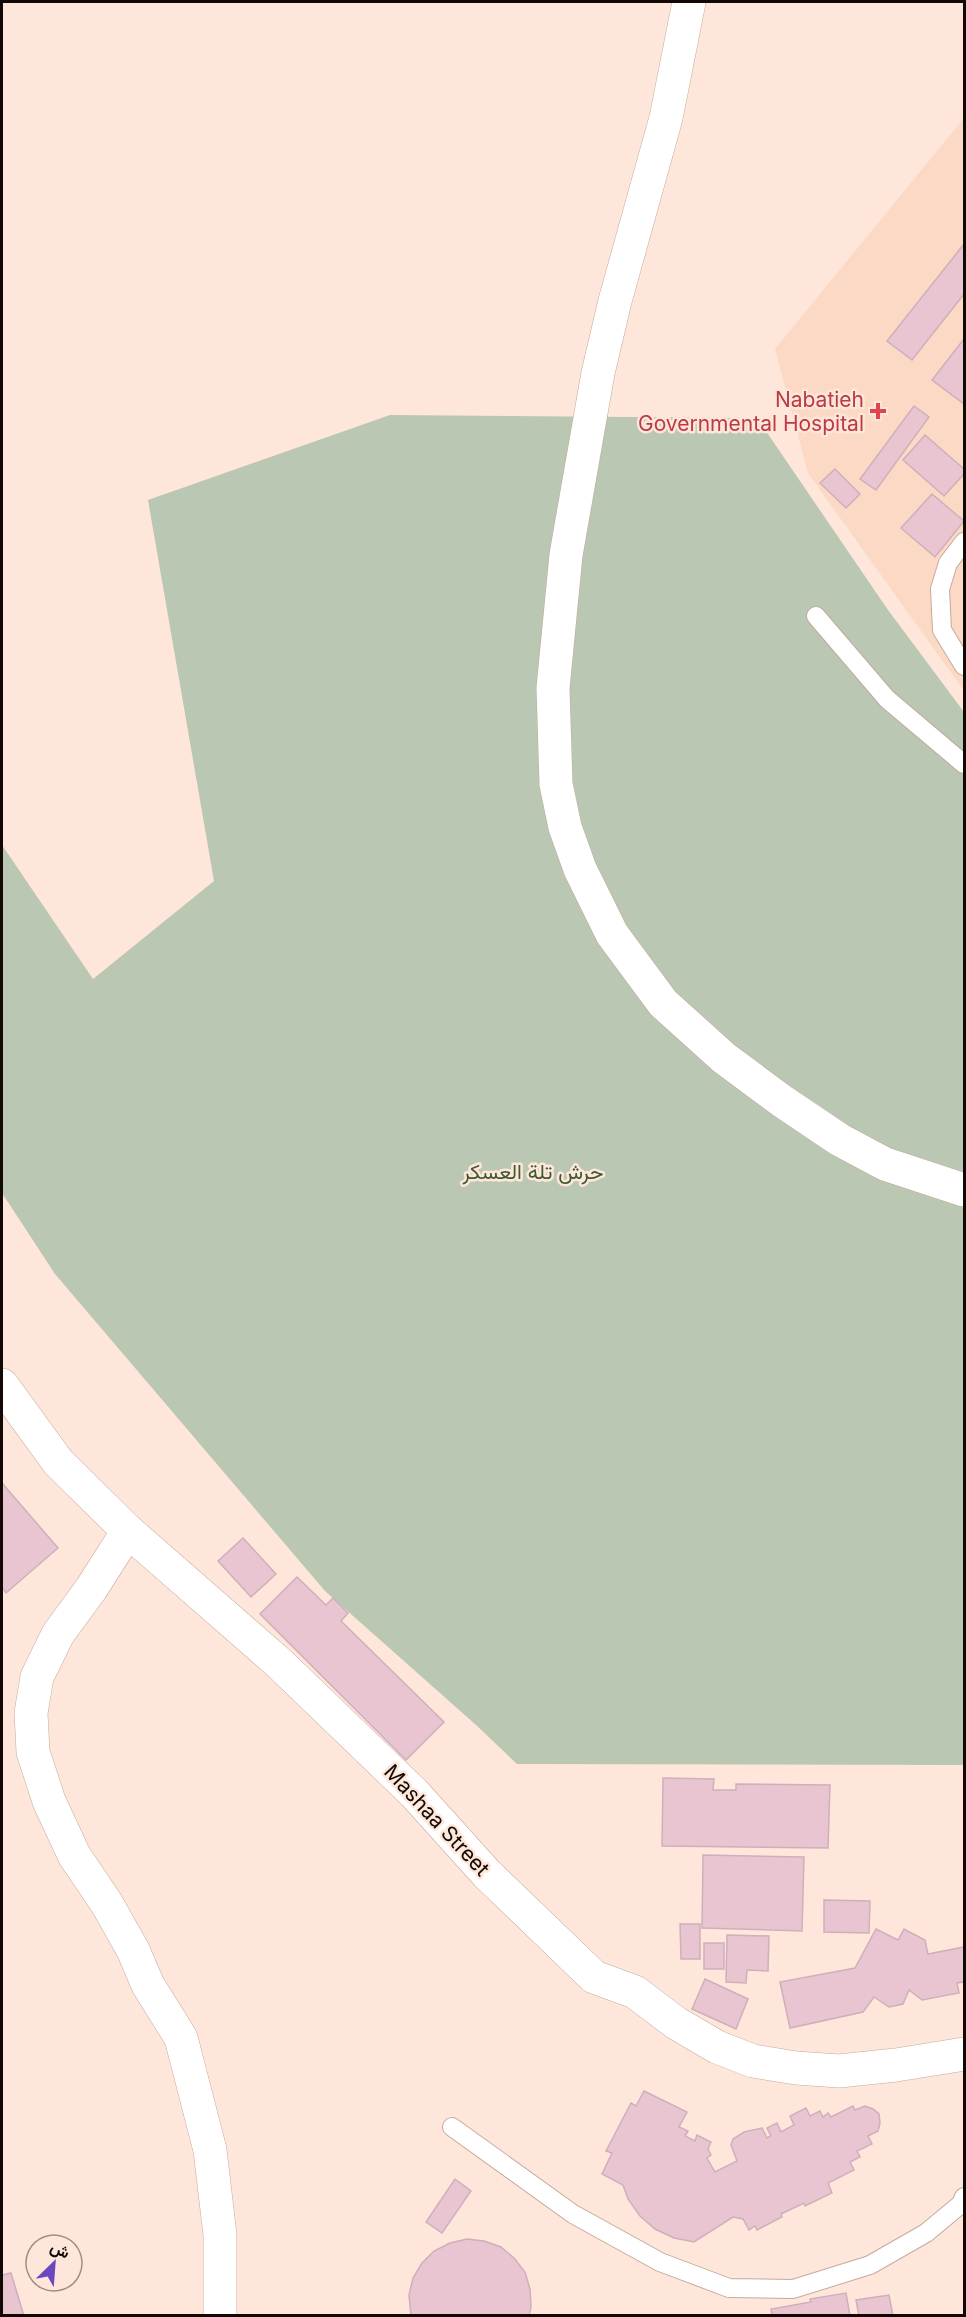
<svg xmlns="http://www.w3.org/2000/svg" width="966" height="2317" font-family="Inter,Vazirmatn,sans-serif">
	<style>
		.built { fill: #fcd9c4 }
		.green { fill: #b9c7b3 }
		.building { fill: #e9c4d1; stroke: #ceb0ba; stroke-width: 1.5 }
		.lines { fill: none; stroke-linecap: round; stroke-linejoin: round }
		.lane-casing { stroke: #c5aa9b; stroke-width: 20 }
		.street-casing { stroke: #c5aa9b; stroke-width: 34 }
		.lane { stroke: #fff; stroke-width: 18 }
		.street { stroke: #fff; stroke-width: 33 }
		.health-dot { fill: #e0444e; stroke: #fee7da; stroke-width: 2 }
		.labels { text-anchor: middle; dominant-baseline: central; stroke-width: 5; stroke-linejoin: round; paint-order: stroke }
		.health-label { font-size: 21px; fill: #be3a42; stroke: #fee7da; text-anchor: end }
		.park-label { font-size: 21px; fill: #3d5a2e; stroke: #fee7da }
		.street-label { font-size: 21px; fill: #120905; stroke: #fee7da }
	</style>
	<rect width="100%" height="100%" fill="#fee7da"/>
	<path class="built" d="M964,118V691L808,473L775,349Z"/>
	<path class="green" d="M390,415L757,418L888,610L964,712V1765L517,1764L476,1725L325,1591L55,1274L2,1193V845L93,979L214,881L148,500Z"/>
	<g class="building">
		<path d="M964,244V294L912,360L887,341Z"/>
		<path d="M964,339V404L932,380Z"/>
		<path d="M914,406L929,417L876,490L860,479Z"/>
		<path d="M925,435L964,469V474L944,496L903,460Z"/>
		<path d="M835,469L860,494L846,508L820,483Z"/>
		<path d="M932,494L964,521L935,557L901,528Z"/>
		<path d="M2,1483L58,1548L6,1593L2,1587Z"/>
		<path d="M243,1538L276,1574L251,1597L218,1561Z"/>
		<path d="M297,1577L326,1605L333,1598L348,1613L341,1621L444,1722L406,1760L260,1614Z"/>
		<path d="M663,1778L714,1779L713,1790H736V1784L830,1785L828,1848L662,1846Z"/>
		<path d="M703,1855L804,1857L802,1931L702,1928Z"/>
		<path d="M824,1900L870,1901L869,1933L824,1932Z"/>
		<path d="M680,1924H700V1959H681Z"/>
		<path d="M876,1929L898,1940L904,1929L925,1940L928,1954L964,1947V1982L957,1983L959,1993L922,2000L909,1990L903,2004L889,2007L874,1997L863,2012L790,2028L780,1982L855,1968Z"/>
		<path d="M727,1935L769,1936L768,1971L747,1970L746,1983L726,1982Z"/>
		<rect x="704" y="1943" width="20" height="26"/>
		<path d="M705,1979L748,1999L736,2029L692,2009Z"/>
		<path d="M644,2091L687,2112L679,2127L688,2131L685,2136L695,2141L697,2135L711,2142L708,2149L711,2155L707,2158L715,2172L737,2161L731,2145L733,2139L744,2132L762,2128L767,2138L771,2136L767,2128L777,2123L781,2132L794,2125L790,2116L806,2108L810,2116L820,2111L823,2117L828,2113L831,2117L853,2106L855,2110L865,2106L873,2109L879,2114L880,2123L878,2131L868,2136L872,2144L857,2151L860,2157L850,2162L854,2170L828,2183L832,2193L805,2206L804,2203L781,2214L782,2217L757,2230L755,2226L749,2230L743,2219L733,2217L694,2242L674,2238L655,2229L640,2216L628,2199L623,2185L602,2174L612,2153L606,2151L631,2103L636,2106Z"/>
		<path d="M455,2179L471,2191L442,2233L426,2222Z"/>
		<path d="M467,2239L484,2241L501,2247L514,2258L525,2272L530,2289L531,2307L529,2316H411L409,2295L413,2278L422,2263L434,2251L450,2243Z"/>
		<path d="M11,2273L24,2316H2V2275Z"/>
		<path d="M846,2293L850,2316H772L771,2309L811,2302L810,2299Z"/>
		<path d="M889,2295L893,2316H859L856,2300Z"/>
	</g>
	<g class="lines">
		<g class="lane-casing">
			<g id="lane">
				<path d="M964,542L948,563L940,589L942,630L964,666"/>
				<path d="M816,616L887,699L964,764"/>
				<path d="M452,2127L573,2214L660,2262L729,2288L793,2289L870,2265L926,2233L961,2204L964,2197"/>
			</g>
		</g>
		<g class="street-casing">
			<g id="street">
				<path d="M689,2L666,118L615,301L598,373L566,555L553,688L556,784L565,827L580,869L612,934L663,1003L724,1058L782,1101L840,1140L885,1164L964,1190"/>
				<path d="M2,1385L58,1462L128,1531L279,1663L414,1793L487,1874L594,1977L635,1992L676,2023L717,2047L753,2061L796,2068L839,2071L896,2065L964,2054"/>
				<path d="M128,1531L91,1589L58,1634L37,1677L31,1713L33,1752L49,1801L74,1855L107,1904L133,1950L148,1985L181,2038L210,2150L220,2235V2316"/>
			</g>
		</g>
		<use href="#lane" class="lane"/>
		<use href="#street" class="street"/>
	</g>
	<path class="health-dot" d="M875 402h6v6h6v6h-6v6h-6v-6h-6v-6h6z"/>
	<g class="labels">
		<g class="health-label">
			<text x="864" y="399">Nabatieh<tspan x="864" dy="24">Governmental Hospital</tspan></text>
		</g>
		<g class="park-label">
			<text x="533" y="1171">حرش تلة العسكر</text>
		</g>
		<g class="street-label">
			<text transform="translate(437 1820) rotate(47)">Mashaa Street</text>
		</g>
	</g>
	<rect width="966" height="2317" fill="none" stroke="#120905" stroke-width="6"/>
	<g transform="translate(54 2263) rotate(25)"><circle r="28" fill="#fee7da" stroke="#a08e85" stroke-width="1.5"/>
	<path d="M0-4.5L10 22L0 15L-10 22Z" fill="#6b47c0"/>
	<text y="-9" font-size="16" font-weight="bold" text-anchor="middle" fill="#120905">ش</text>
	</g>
</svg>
